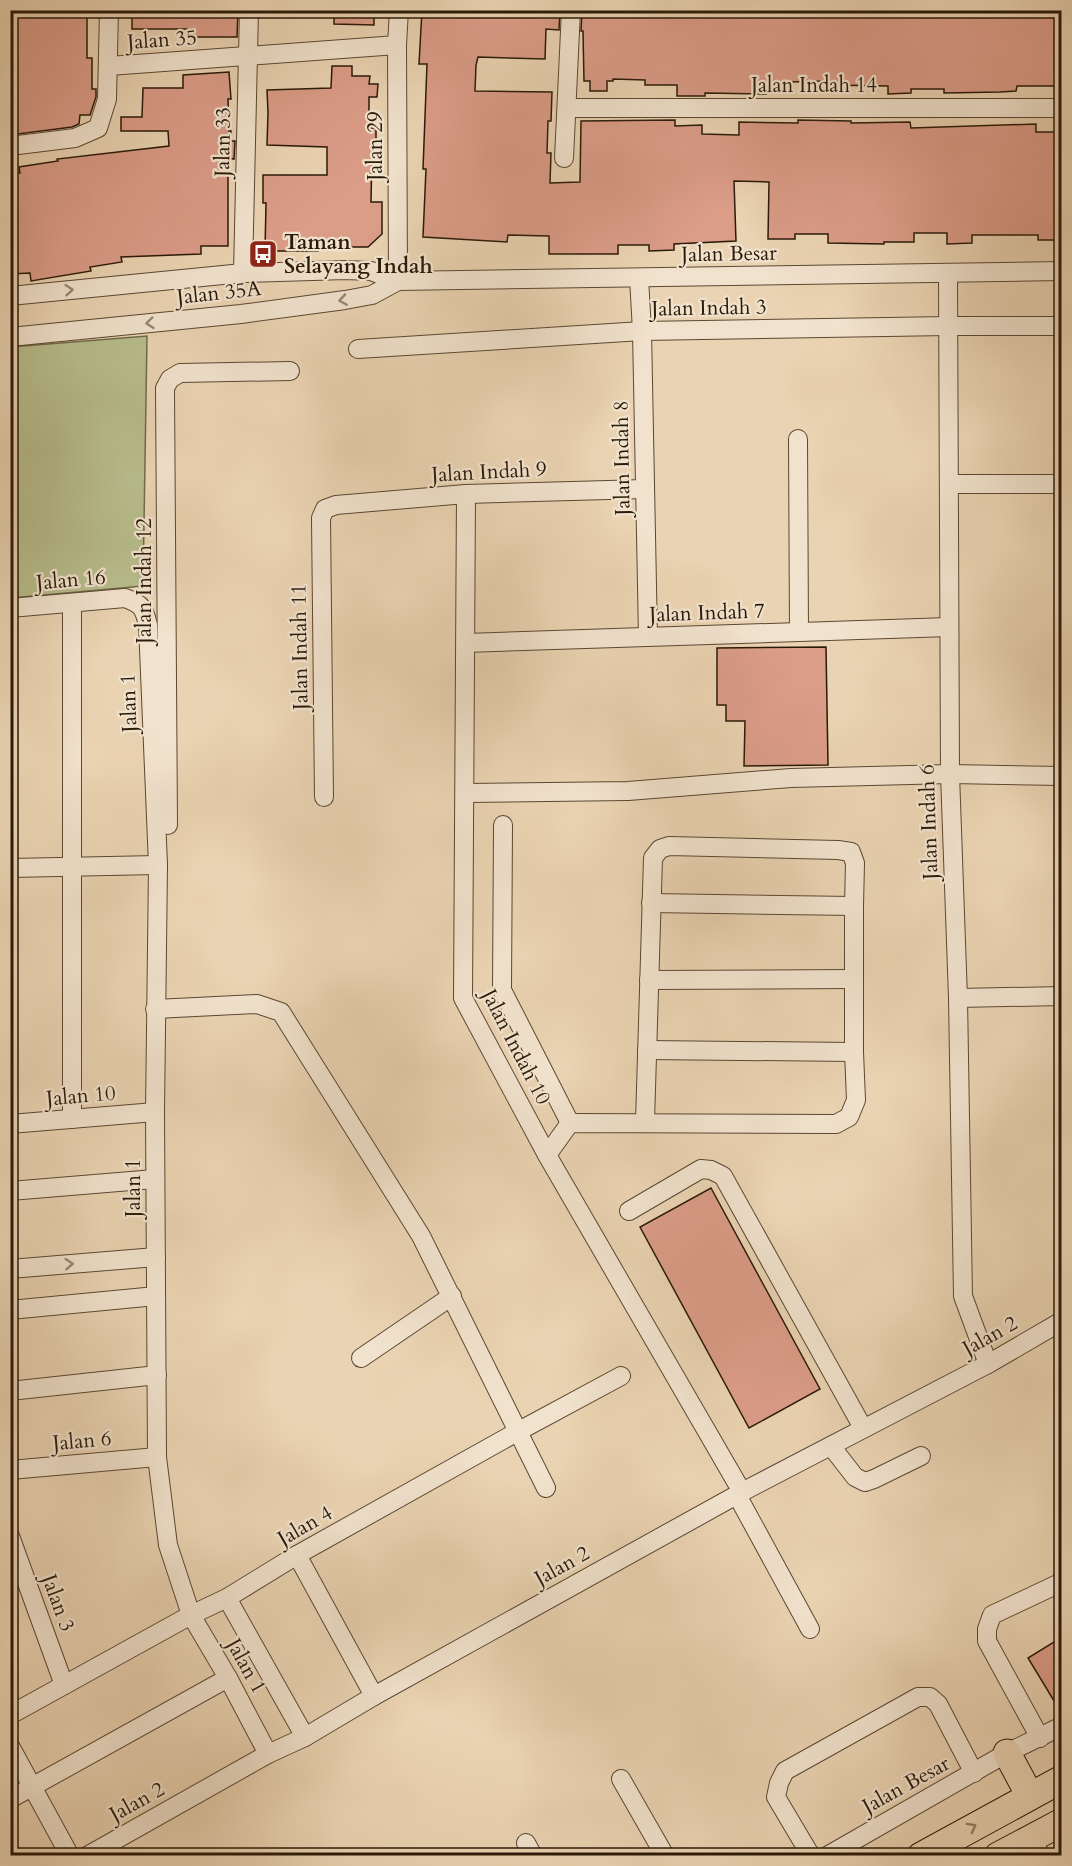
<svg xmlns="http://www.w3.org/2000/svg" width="1072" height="1866" font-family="Cardo,serif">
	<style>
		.green { fill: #b7bc8c; stroke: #706b4a; stroke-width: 1.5 }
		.building { fill: #db9c88; stroke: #2a1a08; stroke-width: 1.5 }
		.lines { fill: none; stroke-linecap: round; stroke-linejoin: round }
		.minor-casing { stroke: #5a4832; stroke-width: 20 }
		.highway-casing { stroke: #2a1a08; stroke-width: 29 }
		.minor { stroke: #f1e2cd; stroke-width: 18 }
		.highway { stroke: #ead3b2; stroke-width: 27 }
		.oneway { stroke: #978874 }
		.oneway2 { stroke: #948066 }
		.labels { text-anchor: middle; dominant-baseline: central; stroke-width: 4.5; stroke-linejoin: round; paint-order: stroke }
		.street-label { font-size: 21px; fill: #2a1a08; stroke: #f1e2cd }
		.poi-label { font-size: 21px; font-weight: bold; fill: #2a1a08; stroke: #f1e2cd; text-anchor: start }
	</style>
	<rect width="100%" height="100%" fill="#ead3b2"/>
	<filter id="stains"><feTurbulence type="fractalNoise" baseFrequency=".00333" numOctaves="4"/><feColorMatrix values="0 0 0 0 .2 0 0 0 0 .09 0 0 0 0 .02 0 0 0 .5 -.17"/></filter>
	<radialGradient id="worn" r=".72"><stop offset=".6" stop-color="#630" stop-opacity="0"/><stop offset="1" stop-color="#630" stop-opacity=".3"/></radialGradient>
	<g class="green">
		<path d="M147,336L143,586L11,598V347Z"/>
		<path d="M1058,810L1062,811L1061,950H1055Z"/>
	</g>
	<g class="building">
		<path d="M132,10H238L237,37H187V29H132Z"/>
		<path d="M334,10H374V25L334,24Z"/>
		<path d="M422,10H560L559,30L546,29L545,59L478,57L476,65L475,91L552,92L551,121H548L547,153H551L550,183L580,182L581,121L675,120V126L702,125V134L739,135V122L798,123V120L851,121V123L910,122L911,128L1036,124V132H1062V240H1038V235H972V243L947,244V233H914V242H884V244L828,243V234H795V239H768L769,182L734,181L736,241L674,244V250L649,251V245H618V254H549V236L508,235L507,242L423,237L426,169H423L427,64H419Z"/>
		<path d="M582,10H1062V86H1017L1016,91L1000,92L944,93V89H911V93L888,94V86L828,85V81L788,82V85H765L766,94L705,93V96H677V85H645V80L613,79V81H607V91H590V81H584L583,31H581Z"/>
		<path d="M10,11H87V58H92V89H96V97L90,115H80L79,124L72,127L10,135Z"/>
		<path d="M332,66H352V76H370L369,84H378L377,97H369V128H376V150H372L371,202H382V234L368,247H318V251H265L266,203H263V175H327V147L267,145L268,113L267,90L331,88Z"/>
		<path d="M229,72L231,99H228L229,131H231L230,141H235L234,159L228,158V246H201V254L121,257L122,262L90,267L91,271L31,281L30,273L10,274V173H20L19,167L58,161L57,159L169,146L168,131H121V117H142L143,88H183V75Z"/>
		<path d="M826,647L828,765L744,766L745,721H726V705H717V648Z"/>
		<path d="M711,1188L820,1389L749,1428L640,1227Z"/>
		<path d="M1062,1637V1714L1028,1658Z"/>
	</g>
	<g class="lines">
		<g class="minor-casing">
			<g id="minor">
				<path d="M109,66L397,45"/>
				<path d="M567,108H1062"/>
				<path d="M10,146L75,138L98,128L107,99L109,10"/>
				<path d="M564,158L571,10"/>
				<path d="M243,273L249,10"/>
				<path d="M948,273L950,774L958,998L963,1296L988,1364"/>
				<path d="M639,278L642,331L648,637"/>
				<path d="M398,281L397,45L399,10"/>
				<path d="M10,296L243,273L346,270L371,271L398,281L1062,271"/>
				<path d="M10,337L241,314L345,300L372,295L398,281"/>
				<path d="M358,349L642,331L948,326H1062"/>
				<path d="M798,439L799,632"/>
				<path d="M949,484H1062"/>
				<path d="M466,494L463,998L547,1155L742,1492"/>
				<path d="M10,608L125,598C142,604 144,608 148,625L158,865L155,1112L157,1457L168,1545L191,1615L228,1678L268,1754"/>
				<path d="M466,643L949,627"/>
				<path d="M465,793L628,791L791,778L950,774L1062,776"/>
				<path d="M324,797L321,518L325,509L336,505L466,494L645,489"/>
				<path d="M168,825L165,388L170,379L180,373L290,371"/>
				<path d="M503,825L502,990L570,1123"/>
				<path d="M10,868L158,865"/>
				<path d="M651,903L854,906"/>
				<path d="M649,980L854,979"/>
				<path d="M958,998L1062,996"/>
				<path d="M155,1009L257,1004L281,1012L421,1236L546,1488"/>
				<path d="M647,1050L854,1052"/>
				<path d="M72,1119V603"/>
				<path d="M10,1124L155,1112"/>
				<path d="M547,1155L570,1123L836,1124L849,1117L856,1100L854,1052V906L855,863L851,852L838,850L669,846L660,849L653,858L645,1122"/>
				<path d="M10,1191L155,1179"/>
				<path d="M629,1211L701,1169L711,1170L723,1176L863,1428"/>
				<path d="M10,1269L156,1257"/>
				<path d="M10,1310L156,1296"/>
				<path d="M361,1358L452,1296"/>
				<path d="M10,1391L157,1375"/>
				<path d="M831,1446L855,1477L865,1482L874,1479L921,1456"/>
				<path d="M10,1470L157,1457"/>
				<path d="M737,1495L810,1629"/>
				<path d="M10,1536L64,1685"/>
				<path d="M297,1555L374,1696"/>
				<path d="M227,1598L305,1737"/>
				<path d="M10,1715L191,1615L227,1598L297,1555L517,1432L621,1376"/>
				<path d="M1040,1738L987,1641V1629L992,1615L1062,1582"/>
				<path d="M10,1746L70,1856"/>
				<path d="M621,1779L665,1856"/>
				<path d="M10,1799L228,1678"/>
				<path d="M1030,1838L1041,1856"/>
				<path d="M526,1843L533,1856"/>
				<path d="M87,1856L268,1754L305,1737L374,1696L742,1492L988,1364L1062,1321"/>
				<path d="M811,1856L776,1797L779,1783L785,1771L918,1697H930L938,1704L974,1773"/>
				<path d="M827,1856L1007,1753L1062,1726"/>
			</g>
		</g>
		<g class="highway-casing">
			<g id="highway">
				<path d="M1007,1753L1030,1796"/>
				<path d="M921,1856L1062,1779"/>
				<path d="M998,1856L1062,1822"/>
			</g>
		</g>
		<use href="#minor" class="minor"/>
		<use href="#highway" class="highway"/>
	</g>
	<defs><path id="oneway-chevron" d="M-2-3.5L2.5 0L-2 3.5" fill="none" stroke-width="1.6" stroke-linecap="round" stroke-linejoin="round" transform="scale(1.5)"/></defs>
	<g class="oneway">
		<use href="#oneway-chevron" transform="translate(69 290) rotate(-5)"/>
		<use href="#oneway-chevron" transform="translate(343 300) rotate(171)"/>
		<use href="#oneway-chevron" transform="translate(150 323) rotate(174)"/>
		<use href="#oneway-chevron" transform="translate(69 1264) rotate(-4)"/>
	</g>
	<use class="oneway2" href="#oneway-chevron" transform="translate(972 1827) rotate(-29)"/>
	<defs>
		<g id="bus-square" transform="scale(1.5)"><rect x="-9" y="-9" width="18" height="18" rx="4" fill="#8f2418" stroke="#f1e2cd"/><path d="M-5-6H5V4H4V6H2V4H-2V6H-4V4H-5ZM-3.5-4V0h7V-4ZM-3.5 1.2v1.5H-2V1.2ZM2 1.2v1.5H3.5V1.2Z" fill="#fff"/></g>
	</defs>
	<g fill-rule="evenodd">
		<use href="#bus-square" x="263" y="254"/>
	</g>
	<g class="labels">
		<g class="street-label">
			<text transform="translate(162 40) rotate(-4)">Jalan 35</text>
			<text x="814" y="85">Jalan Indah 14</text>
			<text transform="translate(223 142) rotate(-89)">Jalan 33</text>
			<text transform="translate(375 146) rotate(-90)">Jalan 29</text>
			<text transform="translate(729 254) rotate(-1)">Jalan Besar</text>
			<text transform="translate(219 293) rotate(-6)">Jalan 35A</text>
			<text transform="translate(709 308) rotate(-1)">Jalan Indah 3</text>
			<text transform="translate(622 458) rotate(-91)">Jalan Indah 8</text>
			<text transform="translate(489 472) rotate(-3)">Jalan Indah 9</text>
			<text transform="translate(71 580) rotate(-5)">Jalan 16</text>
			<text transform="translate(144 581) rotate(-90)">Jalan Indah 12</text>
			<text transform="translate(707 613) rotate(-2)">Jalan Indah 7</text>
			<text transform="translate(300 647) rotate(-91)">Jalan Indah 11</text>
			<text transform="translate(129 703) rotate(-92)">Jalan 1</text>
			<text transform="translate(929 822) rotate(-92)">Jalan Indah 6</text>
			<text transform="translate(516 1047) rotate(63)">Jalan Indah 10</text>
			<text transform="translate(81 1096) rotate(-5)">Jalan 10</text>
			<text transform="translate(133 1188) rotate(-90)">Jalan 1</text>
			<text transform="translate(990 1336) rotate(-29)">Jalan 2</text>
			<text transform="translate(82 1441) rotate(-5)">Jalan 6</text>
			<text transform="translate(305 1526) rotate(-30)">Jalan 4</text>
			<text transform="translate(562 1566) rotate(-29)">Jalan 2</text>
			<text transform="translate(58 1603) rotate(70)">Jalan 3</text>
			<text transform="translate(246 1666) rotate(61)">Jalan 1</text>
			<text transform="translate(906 1785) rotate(-29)">Jalan Besar</text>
			<text transform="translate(137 1802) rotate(-29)">Jalan 2</text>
		</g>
		<g class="poi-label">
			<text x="284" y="242">Taman<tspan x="284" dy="24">Selayang Indah</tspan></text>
		</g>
	</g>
	<rect width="1072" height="1866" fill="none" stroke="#ead3b2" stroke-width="36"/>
	<rect x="12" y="12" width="1048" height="1842" fill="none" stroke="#2a1a08" stroke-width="3"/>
	<rect x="18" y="18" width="1036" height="1830" fill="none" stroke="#2a1a08" stroke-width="1.5"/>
	<rect width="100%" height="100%" filter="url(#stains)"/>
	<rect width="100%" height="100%" fill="url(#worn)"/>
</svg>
